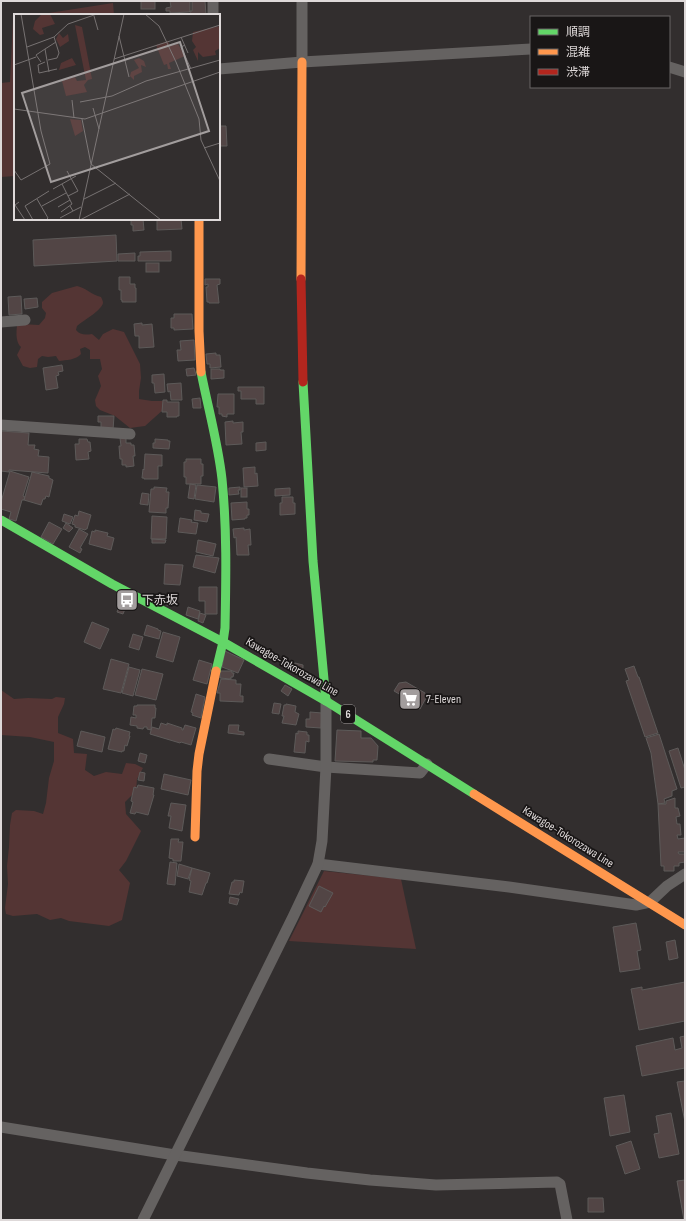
<svg xmlns="http://www.w3.org/2000/svg" width="686" height="1221" font-family="'Sofia Sans Condensed','Noto Sans JP',sans-serif">
	<style>
		.green { fill: #543534 }
		.building { fill: #524545; stroke: #5d5a59 }
		.lines { fill: none; stroke-linecap: round; stroke-linejoin: round }
		.street { stroke: #656261; stroke-width: 11 }
		.fast { stroke: #63d668; stroke-width: 9 }
		.slow { stroke: #ff974d; stroke-width: 9 }
		.jam { stroke: #b3261e; stroke-width: 9 }
		.labels { text-anchor: middle; dominant-baseline: central; stroke-width: 3.5; stroke-linejoin: round; paint-order: stroke }
		.shield { fill: #191616; stroke: #a39e9e; stroke-width: 1 }
		.shield-label { font-size: 11px; font-weight: bold; fill: #ded9d9 }
		.poi-label { font-size: 12px; fill: #ded9d9; stroke: #191616; text-anchor: start }
		.street-label { font-size: 12px; fill: #ded9d9; stroke: #191616 }
		.inset-road { fill: none; stroke: #777272; stroke-width: 1 }
		.view { fill: #a29d9d; fill-opacity: 0.15; stroke: #a29d9d; stroke-width: 2 }
		.inset-edge { fill: none; stroke: #ded9d9; stroke-width: 2 }
	</style>
	<rect width="100%" height="100%" fill="#322e2e"/>
	<g class="green">
		<path d="M113,3L114,15H36Z"/>
		<path d="M15,18V176L1,177V83L10,82L13,19Z"/>
		<path d="M77,286C86,288 92,295 101,297C102,299 103,301 103,303C102,310 83,321 77,326L76,330C80,335 85,335 92,334L99,340L103,334L113,329L124,332L140,364L141,378L139,391V399L152,401H164V409L145,426L130,428L115,416L100,410L96,406L95,400L101,386L98,376L102,369L100,359H90V350L85,347L80,349L81,354C76,360 66,360 59,361L56,356L48,357L42,356L38,359L37,367L30,368L23,366L17,355L21,347C16,343 16,333 17,326L21,324L39,325L45,318L46,313L42,308V302L52,293Z"/>
		<path d="M1,690L14,699L28,698L52,699L56,697L65,698L64,704L58,717V733L73,739L74,753L87,754L85,770L94,776L106,772L122,774L126,763L135,764L143,768L137,779L136,791L125,802L126,814L141,831L126,861L119,870L130,883L122,920L109,926L69,921L61,918L50,920L37,914L13,916L6,914L5,908L8,884L7,866L9,847L10,825L12,813L16,810L34,811L43,814L46,803L49,778L54,761V742L30,737L1,735Z"/>
		<path d="M324,871L401,879L416,949L289,941Z"/>
	</g>
	<g class="building">
		<rect x="141" y="1" width="14" height="8"/>
		<path d="M170,1H190V11L189,12L170,13V11H166V8L171,7Z"/>
		<path d="M192,1H205L206,15H190V11H192Z"/>
		<path d="M219,126H226L227,146H219Z"/>
		<path d="M129,219H143L144,230L133,231V225H131V220Z"/>
		<path d="M157,219H181L182,229L157,230Z"/>
		<path d="M116,235L117,261L34,266L33,240Z"/>
		<path d="M171,251V261H138V256H140V252Z"/>
		<path d="M135,253V261H118V254Z"/>
		<rect x="146" y="263" width="13" height="9"/>
		<path d="M119,277H130V284H135V288H136V302H122V300H121V290H119Z"/>
		<path d="M205,279H220V284L217,285L219,303H209V302H207L206,287H208V284L205,285Z"/>
		<path d="M21,296L22,314L9,315L8,297Z"/>
		<path d="M37,298L38,307L25,309L24,299Z"/>
		<path d="M174,314H192L193,329L174,330V328H171V318H174Z"/>
		<path d="M142,323V325L152,324L154,347L139,348V336H135L134,324Z"/>
		<path d="M194,340L195,360L178,361L177,350H181L180,341Z"/>
		<path d="M216,353V355H220L221,367L210,368V364H207L206,354Z"/>
		<path d="M62,365L63,371L58,372L59,375L56,376L58,388L46,390L43,368Z"/>
		<path d="M194,368L196,375L187,376L186,369Z"/>
		<path d="M211,369H220V370H224V378L211,379Z"/>
		<path d="M164,374L165,392L155,393L154,383H152V375Z"/>
		<path d="M181,383L182,400H171L170,391L168,392L167,384Z"/>
		<path d="M238,387H264V404H256V399H241V391H238Z"/>
		<path d="M218,394H234V414H227V417L222,416V414H219V407H217Z"/>
		<path d="M200,398L201,408H193L192,399Z"/>
		<path d="M163,400H167V402H179V416H177V417H167V412H162Z"/>
		<path d="M98,416H114L113,430H101V422H98Z"/>
		<path d="M233,421V423L243,422V432H241L242,444L226,445L225,422Z"/>
		<path d="M1,431L29,433L28,445H35L34,449L39,450L38,456L49,457L48,473L9,470V472L1,471Z"/>
		<path d="M120,438H126V443H131V445H134L135,456H133L134,466L126,467V465H122V459H120L119,446H121Z"/>
		<path d="M79,439H87L88,442H90L91,451L88,452L89,459L76,460L75,444H79Z"/>
		<path d="M155,439L168,440V441H170L169,449L153,448V443H155Z"/>
		<path d="M266,442V450L256,451V443Z"/>
		<path d="M145,454L162,455V466H158V479H144V478H142L143,469L144,470Z"/>
		<path d="M186,459H201V464H203V476H201V484H186V477H184V462H186Z"/>
		<path d="M255,467V474L257,473L258,486L244,487L243,468Z"/>
		<path d="M10,471L29,477L23,496L25,497L24,500H22L16,521L9,519L11,512L1,509V502Z"/>
		<path d="M32,472L49,476V478L53,480L49,497L46,496L45,499H43L41,505L24,500Z"/>
		<path d="M190,484L196,485L194,499L188,498Z"/>
		<path d="M197,485L216,487L214,502L195,499Z"/>
		<path d="M154,487L167,488L166,492H169L168,508H166V513L149,512L151,489H154Z"/>
		<path d="M240,487V490H238L239,494L229,495V488Z"/>
		<rect x="241" y="488" width="6" height="9"/>
		<path d="M290,488V495L275,496V489Z"/>
		<path d="M142,493L149,494L148,505L140,504Z"/>
		<path d="M282,497H293V503H295V514L280,515V503H282Z"/>
		<path d="M247,502V509H249V515H247V518H245V519L232,520L231,503Z"/>
		<path d="M195,510L201,511V513L209,514L207,522L194,520Z"/>
		<path d="M79,511L91,515L87,529H86L85,530L75,527V525L72,524L75,515L78,516Z"/>
		<path d="M64,514L73,517L70,524L62,521Z"/>
		<path d="M152,516L167,517L166,539H151Z"/>
		<path d="M180,518L192,520L191,522L198,523L196,534L178,532Z"/>
		<path d="M49,522L62,529L53,544L41,537Z"/>
		<path d="M66,523L73,528L69,532L63,528Z"/>
		<path d="M244,528V530L250,529L251,545H248L249,555H237L236,537L234,538L233,529Z"/>
		<path d="M79,529L88,534L80,548L82,549L80,553L69,547Z"/>
		<path d="M95,530L108,533L107,536L114,538L111,550L89,544L92,531L95,532Z"/>
		<path d="M152,539L166,540L165,543H152Z"/>
		<path d="M198,540L216,544L213,556L196,552Z"/>
		<path d="M196,555L219,558L215,573L193,567Z"/>
		<path d="M165,564L183,565L180,585L164,584Z"/>
		<path d="M199,587H217V614H205V601H199Z"/>
		<path d="M167,597L173,599L170,606L164,604Z"/>
		<path d="M121,602L127,604L123,614L117,612Z"/>
		<path d="M188,607L200,611L198,619L186,615Z"/>
		<path d="M200,613L206,615L203,623L198,621Z"/>
		<path d="M92,622L109,629L100,649L84,642Z"/>
		<path d="M147,625L158,629V630L161,631L159,639L144,635Z"/>
		<path d="M163,632L180,637L173,662L156,657Z"/>
		<path d="M133,634L143,637L139,650L129,647Z"/>
		<path d="M225,651L244,660L238,673L222,667Z"/>
		<path d="M111,659L129,664L121,693L103,689Z"/>
		<path d="M199,660L212,664L207,684L193,680Z"/>
		<path d="M295,663L303,665V668H301L300,673L291,671Z"/>
		<path d="M634,666L638,677H639L658,733L645,737L626,681L629,680L625,669Z"/>
		<path d="M129,667L140,670L133,696L122,693Z"/>
		<path d="M142,669L163,674L156,700L135,695Z"/>
		<path d="M220,671H232V673H234L233,677H231V679L220,678Z"/>
		<path d="M221,679L236,680V684H241L240,696H243V702L220,701V693H217Z"/>
		<path d="M406,682L425,693L426,698L420,709L400,697L401,695L394,691L399,683Z"/>
		<path d="M285,685L292,689L288,696L281,691Z"/>
		<path d="M196,694L205,697L201,718L192,715L193,713L191,712Z"/>
		<path d="M274,703L281,704L279,714L272,713Z"/>
		<path d="M286,704L296,706L295,712L299,714L296,725L282,723L284,716H282L284,705H286Z"/>
		<path d="M137,705H155V708H156L155,718H152L151,730L147,729V727H144L143,729L137,728V726L130,725L131,717L136,718V715H133L134,706H137Z"/>
		<path d="M310,712L322,713L321,728L306,727V719H310Z"/>
		<path d="M161,723L167,725V723L182,728V730H183L185,725L196,728L191,745L181,742L180,743L150,734L152,727L159,729Z"/>
		<path d="M229,725H239L238,731L244,732V735L228,733Z"/>
		<path d="M116,728L130,732L129,736H130L127,746L125,745L124,751H122V752L108,749L113,729L115,730Z"/>
		<path d="M337,730L361,731V738H371L378,746L377,760H373V762L335,761Z"/>
		<path d="M81,731L105,737L102,752L77,746Z"/>
		<path d="M298,731L307,732V735H309V742L306,741L305,753L294,752L296,733L298,734Z"/>
		<path d="M659,734L677,789L672,791V796L664,799L665,803L658,804L651,753L646,738Z"/>
		<path d="M678,748L685,770V787L681,788L669,751Z"/>
		<path d="M140,753L147,755L145,763L138,761Z"/>
		<path d="M140,772L145,773L144,781L138,780Z"/>
		<path d="M164,774L191,780L188,795L161,789Z"/>
		<path d="M138,785L154,788L153,795H154L148,815L136,812L135,814L130,813L133,802L131,801L134,787L137,788Z"/>
		<path d="M675,798V808H678L680,816L676,817L677,824H680L681,835H677L678,839L685,838V852H678L679,854H685V862L679,863V866H674V871H664V866H661L658,804H666V801Z"/>
		<path d="M171,803L186,805L182,831L169,828L171,816H168Z"/>
		<path d="M171,839H179L178,842H183L181,861H173V859L169,858Z"/>
		<path d="M170,862L177,863L175,885L167,884Z"/>
		<path d="M179,864L192,868L188,879L177,876Z"/>
		<path d="M192,868L210,873L207,883H206L202,895L189,892L191,881L189,880Z"/>
		<path d="M234,880L244,881L242,893L240,892L239,895L229,894L232,882H234Z"/>
		<path d="M319,886L333,893L325,907L324,906L321,912L309,906Z"/>
		<path d="M230,897L239,899L237,905L229,903Z"/>
		<path d="M636,923L641,950L637,951L640,969L620,972L613,927Z"/>
		<path d="M675,940L678,958L669,960L666,942Z"/>
		<path d="M685,982V1021L639,1030L631,989L642,987V990Z"/>
		<path d="M685,1036V1068L642,1076L636,1046L673,1038L675,1050L682,1048L680,1037Z"/>
		<path d="M685,1081V1122L677,1082Z"/>
		<path d="M624,1095L630,1132L610,1136L604,1098Z"/>
		<path d="M671,1113L679,1154L659,1158L654,1134L659,1133L656,1116Z"/>
		<path d="M631,1141L640,1169L625,1174L616,1146Z"/>
		<path d="M685,1180V1220H684L677,1181Z"/>
		<path d="M588,1198H603L604,1212H588Z"/>
	</g>
	<g class="lines">
		<g class="street">
			<path d="M302,1V62"/>
			<path d="M213,15V1"/>
			<path d="M669,67L685,72"/>
			<path d="M219,69L302,62L531,49"/>
			<path d="M1,322L25,320"/>
			<path d="M1,425L130,434"/>
			<path d="M269,759L326,767L420,773L427,764"/>
			<path d="M318,864L509,887L636,905L650,902L667,886L685,874"/>
			<path d="M1,1127L175,1155L307,1173L370,1180L436,1185L557,1182L560,1184L567,1220"/>
			<path d="M143,1220L293,917L318,864L322,841L326,767V701"/>
		</g>
		<g class="fast">
			<path d="M201,372C208,408 218,443 222,479C227,529 226,578 225,628L223,642L216,671"/>
			<path d="M303,382L313,561L326,701"/>
			<path d="M1,520L112,584L223,642L326,701L474,794"/>
		</g>
		<g class="slow">
			<path d="M199,219V331L201,372"/>
			<path d="M301,279L302,62"/>
			<path d="M474,794L685,925"/>
			<path d="M195,837L197,771L199,754L216,671"/>
		</g>
		<path class="jam" d="M301,279L303,382"/>
	</g>
	<defs>
		<g id="bus-square" transform="scale(1.15)"><rect x="-9" y="-9" width="18" height="18" rx="4" fill="#a29d9d" stroke="#191616"/><path d="M-5-6H5V4H4V6H2V4H-2V6H-4V4H-5ZM-3.5-4V0h7V-4ZM-3.5 1.2v1.5H-2V1.2ZM2 1.2v1.5H3.5V1.2Z" fill="#fff"/></g>
		<g id="supermarket-square" transform="scale(1.15)"><rect x="-9" y="-9" width="18" height="18" rx="4" fill="#a29d9d" stroke="#191616"/><path d="M-6-5.5h2.5l.6 2H6L4.5 2H-2.5L-4.4-4H-6ZM-1.5 3.2a1.3 1.3 0 1 0 .1 0ZM3 3.2a1.3 1.3 0 1 0 .1 0Z" fill="#fff"/></g>
	</defs>
	<g fill-rule="evenodd">
		<use href="#bus-square" x="127" y="600"/>
		<use href="#supermarket-square" x="410" y="699"/>
	</g>
	<g class="labels">
		<rect class="shield" x="341" y="705" width="14" height="18" rx="3"/>
		<g class="shield-label">
			<text x="348" y="714">6</text>
		</g>
		<g class="poi-label">
			<text x="142" y="600">下赤坂</text>
			<text x="426" y="699">7-Eleven</text>
		</g>
		<g class="street-label">
			<text transform="translate(292 667) rotate(30)">Kawagoe-Tokorozawa Line</text>
			<text transform="translate(568 837) rotate(32)">Kawagoe-Tokorozawa Line</text>
		</g>
	</g>
	<g transform="translate(14 14)">
		<rect width="206" height="206" fill="#322e2e"/>
		<path d="M28,0H36L41,10L28,14L30,20L26,21L19,15L21,7ZM61,11L68,13L78,65L74,66L70,71L73,78L52,82L48,67L61,63L63,67L72,66ZM206,12V34L201,37L202,41L189,43L184,38V47L179,36L182,33L178,27L179,18ZM45,19L49,24L54,20L55,27L46,33L42,25ZM154,27L156,32L164,30L171,42L155,49L157,55H154L153,50L150,51L142,31ZM58,44L62,51L45,56L47,49ZM125,44L130,47L132,53L127,51L128,58L120,62V66L116,62L117,58L125,54L120,46ZM56,105L67,106L69,117L61,122Z" fill="#543534"/>
		<path class="inset-road" d="M131,0L145,12L162,48L185,105L187,126L206,167M80,2L84,16M105,22L115,63M167,23L174,39M171,31L167,33L177,55M13,33L40,23L54,10L83,0M100,45L206,11M34,46L43,44L45,39L40,23M27,48L22,41L31,35M31,48L24,51L25,59L43,55M0,51L22,43M35,58L31,35L42,28M58,86L60,104M66,88L98,82L132,67L206,46M79,94L85,115M0,95L71,105L206,58M68,105L77,150L147,206M190,134L206,129M0,156L7,166L36,150L27,117L7,0M53,157L64,177L54,182M39,175L62,162M23,185L34,204L32,206M70,185L102,169M5,188L1,191L11,206M28,192L52,179M56,192L59,197L67,193M44,193L56,186M47,198L58,190L48,170M46,204L59,197M19,206L11,192L35,177M65,206L110,0M66,206L116,180"/>
		<path class="view" d="M166,28L195,117L37,168L8,79Z"/>
		<rect width="206" height="206" class="inset-edge"/>
	</g>
	<rect width="686" height="1221" fill="none" stroke="#ded9d9" stroke-width="4"/>
	<rect x="530" y="16" width="140" height="72" fill="#191616" stroke="#686464"/>
	<rect x="538" y="29" width="20" height="6" fill="#63d668" stroke="#686464"/>
	<text x="566" y="36" font-size="12" fill="#ded9d9">順調</text>
	<rect x="538" y="49" width="20" height="6" fill="#ff974d" stroke="#686464"/>
	<text x="566" y="56" font-size="12" fill="#ded9d9">混雑</text>
	<rect x="538" y="69" width="20" height="6" fill="#b3261e" stroke="#686464"/>
	<text x="566" y="76" font-size="12" fill="#ded9d9">渋滞</text>
</svg>
